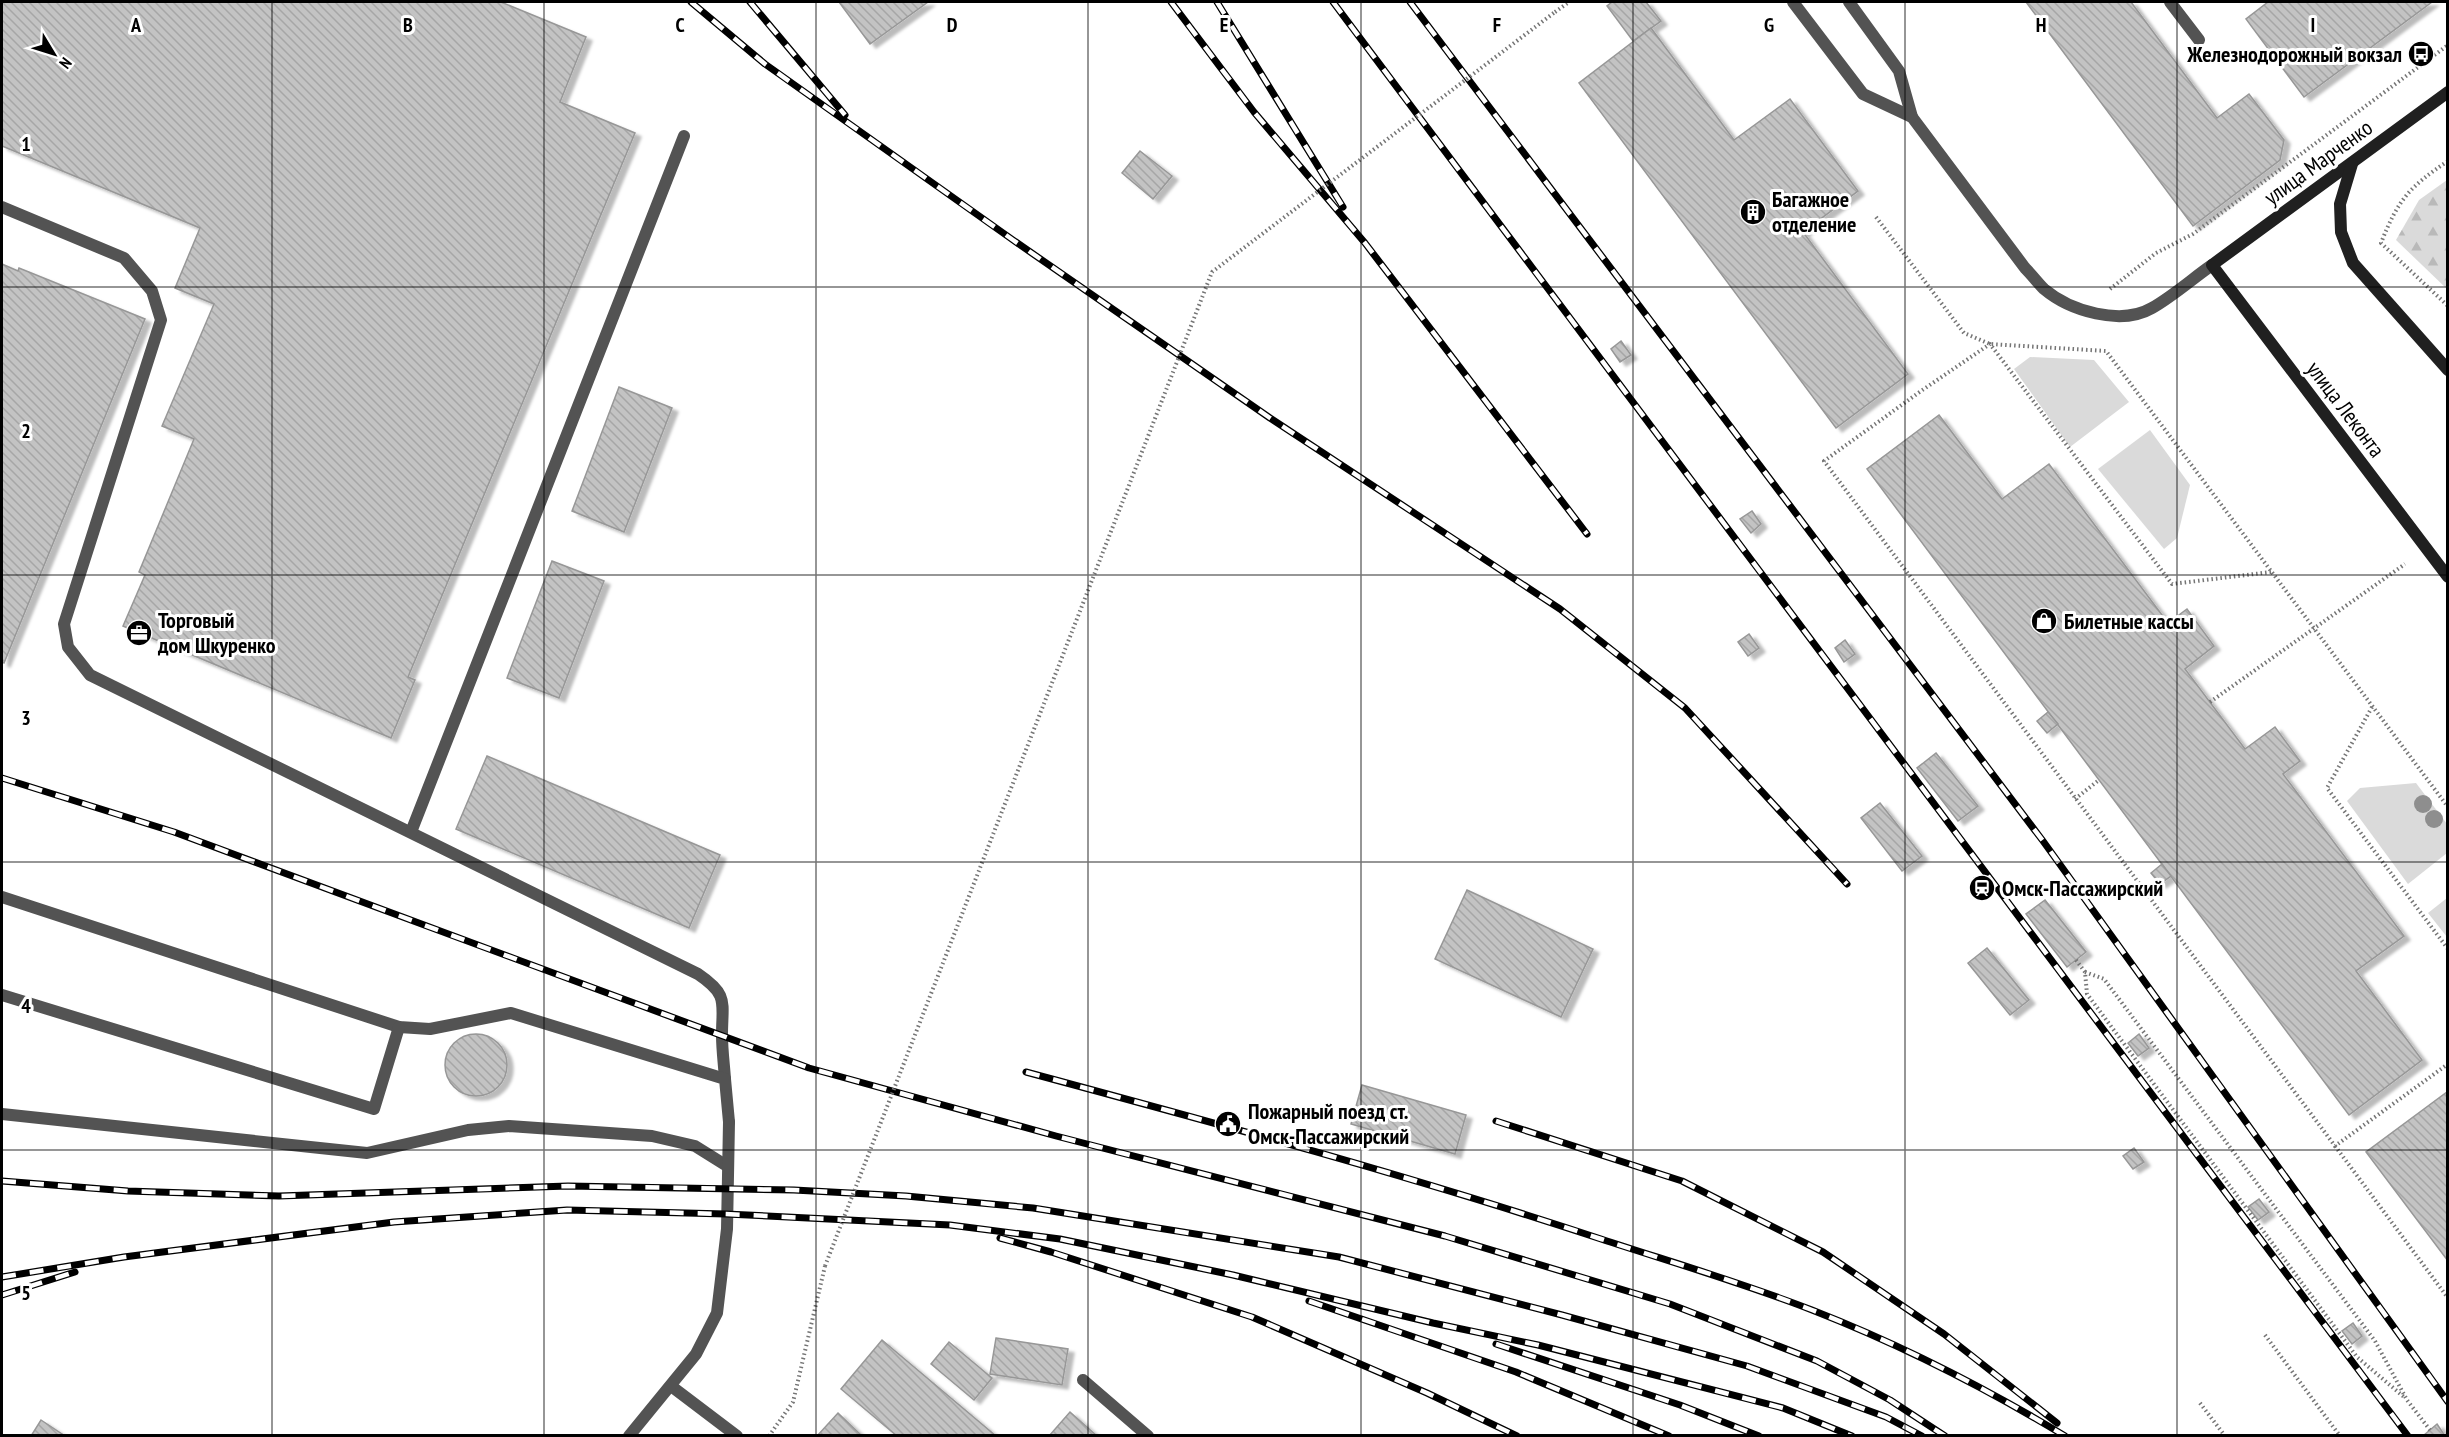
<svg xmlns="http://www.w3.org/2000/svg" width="2449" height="1437" font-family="'PT Sans Narrow',sans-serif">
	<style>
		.green { fill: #dadada }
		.forest { fill: url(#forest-firs) }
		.building { fill: url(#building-back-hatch); stroke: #979797; stroke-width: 1.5; filter: url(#shadow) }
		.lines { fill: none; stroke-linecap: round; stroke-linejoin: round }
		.path { stroke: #757575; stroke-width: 4; stroke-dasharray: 1.5 3; stroke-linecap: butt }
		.lane { stroke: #535353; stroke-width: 12 }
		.street { stroke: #535353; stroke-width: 12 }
		.secondary { stroke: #202020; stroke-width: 12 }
		.rail-casing { stroke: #000; stroke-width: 7 }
		.rail { stroke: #fff; stroke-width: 4.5; stroke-dasharray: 14; stroke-linecap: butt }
		.path-bridge { stroke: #757575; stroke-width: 4; stroke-dasharray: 1.5 3; stroke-linecap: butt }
		.tree { fill: #8e8e8e }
		.grid { fill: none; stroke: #000; stroke-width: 1.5; stroke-opacity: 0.55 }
		.labels { text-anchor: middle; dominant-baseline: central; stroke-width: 6; stroke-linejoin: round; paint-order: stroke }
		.poi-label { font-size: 22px; font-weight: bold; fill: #000; stroke: #fff; text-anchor: start }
		.street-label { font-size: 22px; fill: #000; stroke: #fff }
		.grid-label { font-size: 20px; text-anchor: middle; font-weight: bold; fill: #000; stroke: #fff; stroke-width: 6; stroke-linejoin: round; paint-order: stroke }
	</style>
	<defs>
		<pattern id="forest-firs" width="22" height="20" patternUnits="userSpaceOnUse" patternTransform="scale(1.5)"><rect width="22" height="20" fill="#dadada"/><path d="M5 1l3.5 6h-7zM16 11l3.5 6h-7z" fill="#b9b9b9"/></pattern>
		<pattern id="building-back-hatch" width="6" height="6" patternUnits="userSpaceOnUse" patternTransform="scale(1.5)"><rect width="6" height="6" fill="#c3c3c3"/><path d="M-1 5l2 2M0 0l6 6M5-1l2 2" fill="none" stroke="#a6a6a6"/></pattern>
		<filter id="shadow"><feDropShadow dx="6" dy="4" stdDeviation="1.5" flood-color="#0004"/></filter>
	</defs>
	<rect width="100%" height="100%" fill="#fff"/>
	<g class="green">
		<path d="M2030,357L2094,360L2129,402L2070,447L2014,369Z"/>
		<path d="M2150,430L2190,485L2177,538L2164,549L2098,469Z"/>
		<path d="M2416,783L2447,824V853L2408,884L2347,801L2360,788Z"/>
		<path d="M2447,898V937L2428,913Z"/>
	</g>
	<path class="forest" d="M2447,180V289L2396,240L2419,200Z"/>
	<g class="building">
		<path d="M2,2H501L586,37L560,102L635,133L408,677L415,680L391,738L123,626L145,575L139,572L194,439L162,426L214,304L175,288L200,228L2,146Z"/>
		<path d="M839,2H928L870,44Z"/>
		<path d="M1612,2H1646L1661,21L1633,41L1607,6Z"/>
		<path d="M2026,2H2131L2217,118L2249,94L2284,140L2280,160L2193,226Z"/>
		<path d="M2268,2H2432L2304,97L2246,19Z"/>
		<path d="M1651,28L1734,140L1790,99L1858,191L1803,232L1908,374L1836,428L1579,83Z"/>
		<path d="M1140,151L1172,176L1153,199L1122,173Z"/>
		<path d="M2,264L18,271L19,268L145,319L4,663L2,662Z"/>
		<path d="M1621,341L1631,355L1620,362L1611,349Z"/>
		<path d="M619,387L672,408L624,532L572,511Z"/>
		<path d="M1939,415L2002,499L2049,464L2168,623L2187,609L2214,646L2185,669L2245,749L2275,727L2300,761L2283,774L2404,936L2356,971L2422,1060L2349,1115L1867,469Z"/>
		<path d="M1752,511L1761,524L1751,533L1740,519Z"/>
		<path d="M552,561L604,581L559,698L507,678Z"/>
		<path d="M1749,634L1759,648L1748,656L1738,642Z"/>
		<path d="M1845,640L1855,654L1844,662L1835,648Z"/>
		<path d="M2048,712L2058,724L2047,733L2037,721Z"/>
		<path d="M1936,753L1978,806L1958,821L1917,768Z"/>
		<path d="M487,756L720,855L689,928L456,829Z"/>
		<path d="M1880,803L1922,856L1902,871L1861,818Z"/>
		<path d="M2162,864L2171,876L2160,884L2151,873Z"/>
		<path d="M1467,890L1593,949L1561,1017L1435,959Z"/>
		<path d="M2045,900L2086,952L2067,967L2026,914Z"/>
		<path d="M1987,948L2029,1000L2010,1015L1968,963Z"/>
		<circle cx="476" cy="1065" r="31"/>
		<path d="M2139,1034L2149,1048L2138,1056L2128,1043Z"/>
		<path d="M1362,1085L1466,1115L1455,1154L1351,1124Z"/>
		<path d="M2447,1092L2448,1093V1261L2366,1152Z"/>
		<path d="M2134,1148L2144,1162L2133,1169L2123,1156Z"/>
		<path d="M2259,1199L2269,1212L2258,1220L2248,1207Z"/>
		<path d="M2353,1323L2362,1336L2352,1344L2342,1331Z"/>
		<path d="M996,1338L1068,1349L1062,1385L990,1374Z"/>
		<path d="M882,1340L996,1436H897L841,1389Z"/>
		<path d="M949,1342L992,1378L974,1400L931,1364Z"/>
		<path d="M1070,1412L1097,1436H1049Z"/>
		<path d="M838,1413L862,1436H817Z"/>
		<path d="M41,1420L65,1436H31Z"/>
		<path d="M2437,1424L2445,1436H2424V1435Z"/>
	</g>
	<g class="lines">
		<g class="path">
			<path d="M1555,12L1569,2"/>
			<path d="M2448,161C2409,187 2398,200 2381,243L2448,306"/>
			<path d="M1876,217L1964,333L1990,344L2106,351L2448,807"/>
			<path d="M2110,289L2156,253L2193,234L2448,45"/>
			<path d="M2271,572L2172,584L1990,344L1921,391L1824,461L2335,1146L2448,1064"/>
			<path d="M2210,702L2405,564"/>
			<path d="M2372,707L2327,788L2448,949"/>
			<path d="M2075,799L2099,780"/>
			<path d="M2076,960L2085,972L2087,994L2357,1357L2404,1397"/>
			<path d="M2085,972L2104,979L2375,1341L2407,1400L2430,1430"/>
			<path d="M2335,1146L2448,1298"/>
			<path d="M2265,1335L2340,1436"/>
			<path d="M2200,1403L2225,1436"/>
			<path d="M769,1436L793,1402L825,1266"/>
		</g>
		<g class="lane">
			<path d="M2170,2L2199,40"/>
			<path d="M2,207L124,258L152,291L161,320L64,624L68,647L90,675L698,974C729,995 722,1002 722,1035C722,1050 724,1064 725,1079"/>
			<path d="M411,832L684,136"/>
			<path d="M2,897L399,1027L430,1029L511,1013L725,1079L729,1122"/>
			<path d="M2,995L374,1109L399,1027"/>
			<path d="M2,1114L367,1153L468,1130L509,1126L652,1136L695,1146L727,1166"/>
			<path d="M1083,1380L1148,1436"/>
		</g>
		<g class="street">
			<path d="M1793,2L1863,94L1912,117L2025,268C2032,275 2038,283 2044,289C2070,311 2121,326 2152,308C2173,296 2192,279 2212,265"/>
			<path d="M1849,2L1899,71L1912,117"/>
			<path d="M671,1386L737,1436"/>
			<path d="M629,1436L696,1354L717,1313L727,1229L729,1122"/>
		</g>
		<g class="secondary">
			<path d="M2448,92L2212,265L2448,577"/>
			<path d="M2352,164L2340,204L2341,232L2353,263L2448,370"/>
		</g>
		<g class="rail-casing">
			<g id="rail">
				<path d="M691,2L765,64L1013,240L1270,418L1560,609L1685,708L1847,884"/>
				<path d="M750,2L845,115"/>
				<path d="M1171,2L1254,112L1365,243L1587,534"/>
				<path d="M1217,2L1343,207"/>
				<path d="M1333,2L2408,1436"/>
				<path d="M1410,2L2043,841L2448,1402"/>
				<path d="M2,778L174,832L809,1068L1056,1136L1445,1236L1670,1304L1817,1361L1890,1400L1945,1436"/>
				<path d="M1026,1072C1219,1124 1411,1176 1601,1239C1671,1262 1743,1283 1812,1310C1899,1344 1984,1387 2065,1436"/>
				<path d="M1496,1121L1682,1181L1823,1252L1944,1334L2057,1423"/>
				<path d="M2,1181L128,1191L279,1196L568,1186L794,1190L906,1196L1033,1208L1339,1257L1562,1315L1747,1366L1886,1417L1922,1436"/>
				<path d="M1000,1238L1051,1252L1252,1317L1427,1393L1517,1436"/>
				<path d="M2,1277L124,1257L394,1222L567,1210L726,1214L950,1225L1060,1239L1233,1275L1433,1323L1538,1345L1783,1408L1852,1436"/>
				<path d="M2,1295L75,1272"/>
				<path d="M1309,1301L1516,1372L1669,1436"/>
				<path d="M1496,1344L1680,1405L1759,1436"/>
			</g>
		</g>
		<use href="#rail" class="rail"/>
		<path class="path-bridge" d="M825,1266L1212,272L1555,12"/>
	</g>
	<g class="tree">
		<circle cx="2423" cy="804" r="9"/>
		<circle cx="2434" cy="819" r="9"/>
	</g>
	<path class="grid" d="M272,2V1436M544,2V1436M816,2V1436M1088,2V1436M1361,2V1436M1633,2V1436M1905,2V1436M2177,2V1436M2,287H2448M2,575H2448M2,862H2448M2,1150H2448"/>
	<defs>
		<g id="bus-disc" transform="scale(1.35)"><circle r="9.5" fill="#000" stroke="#fff"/><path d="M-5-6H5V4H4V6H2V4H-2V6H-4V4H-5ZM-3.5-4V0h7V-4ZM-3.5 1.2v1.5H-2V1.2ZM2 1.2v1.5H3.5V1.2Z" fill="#fff"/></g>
		<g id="building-disc" transform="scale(1.35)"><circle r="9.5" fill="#000" stroke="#fff"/><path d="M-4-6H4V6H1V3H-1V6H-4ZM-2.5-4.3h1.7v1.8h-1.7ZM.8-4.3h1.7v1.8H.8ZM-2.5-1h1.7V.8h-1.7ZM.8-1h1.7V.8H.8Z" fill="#fff"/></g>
		<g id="shop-disc" transform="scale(1.35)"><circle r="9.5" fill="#000" stroke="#fff"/><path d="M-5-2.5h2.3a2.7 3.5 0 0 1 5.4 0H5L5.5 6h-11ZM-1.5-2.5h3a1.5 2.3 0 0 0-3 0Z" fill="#fff"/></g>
		<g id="office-disc" transform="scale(1.35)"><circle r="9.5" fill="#000" stroke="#fff"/><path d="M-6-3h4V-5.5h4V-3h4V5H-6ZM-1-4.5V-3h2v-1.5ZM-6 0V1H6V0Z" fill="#fff"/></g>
		<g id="station-disc" transform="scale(1.35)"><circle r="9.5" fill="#000" stroke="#fff"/><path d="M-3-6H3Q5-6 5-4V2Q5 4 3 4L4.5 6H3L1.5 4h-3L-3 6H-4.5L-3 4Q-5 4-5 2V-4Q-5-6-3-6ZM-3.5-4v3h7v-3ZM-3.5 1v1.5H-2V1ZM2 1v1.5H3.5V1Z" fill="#fff"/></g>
		<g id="civic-disc" transform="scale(1.35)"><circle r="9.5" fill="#000" stroke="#fff"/><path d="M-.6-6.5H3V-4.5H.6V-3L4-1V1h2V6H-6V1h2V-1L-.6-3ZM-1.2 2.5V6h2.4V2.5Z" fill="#fff"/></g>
	</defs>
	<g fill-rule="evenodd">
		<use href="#bus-disc" x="2421" y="54"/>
		<use href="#building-disc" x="1753" y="212"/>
		<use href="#shop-disc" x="2044" y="621"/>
		<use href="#office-disc" x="139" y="633"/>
		<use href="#station-disc" x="1982" y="888"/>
		<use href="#civic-disc" x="1228" y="1124"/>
	</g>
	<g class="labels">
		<g class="poi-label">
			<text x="2402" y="54" text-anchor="end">Железнодорожный вокзал</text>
			<text x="1772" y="199">Багажное<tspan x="1772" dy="25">отделение</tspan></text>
			<text x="158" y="620">Торговый<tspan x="158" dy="25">дом Шкуренко</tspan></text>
			<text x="2064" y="621">Билетные кассы</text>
			<text x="2002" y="888">Омск-Пассажирский</text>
			<text x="1248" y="1111">Пожарный поезд ст.<tspan x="1248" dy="25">Омск-Пассажирский</tspan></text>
		</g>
		<g class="street-label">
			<text transform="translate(2318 162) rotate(-36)">улица Марченко</text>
			<text transform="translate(2346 409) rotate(53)">улица Леконта</text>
		</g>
	</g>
	<g class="grid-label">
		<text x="136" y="32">A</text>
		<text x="408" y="32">B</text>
		<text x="680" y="32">C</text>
		<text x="952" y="32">D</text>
		<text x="1224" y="32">E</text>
		<text x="1497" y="32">F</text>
		<text x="1769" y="32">G</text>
		<text x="2041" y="32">H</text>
		<text x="2313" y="32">I</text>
		<text x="26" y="151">1</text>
		<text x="26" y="438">2</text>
		<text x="26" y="725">3</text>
		<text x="26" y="1013">4</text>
		<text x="26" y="1300">5</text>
	</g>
	<rect width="2449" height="1437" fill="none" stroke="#000000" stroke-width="6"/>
	<g transform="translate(54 54) rotate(128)" stroke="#ffffff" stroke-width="4.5" paint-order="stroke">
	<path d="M0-4.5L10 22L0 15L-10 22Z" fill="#000000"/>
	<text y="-9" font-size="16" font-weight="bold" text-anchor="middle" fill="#000000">N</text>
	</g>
</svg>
